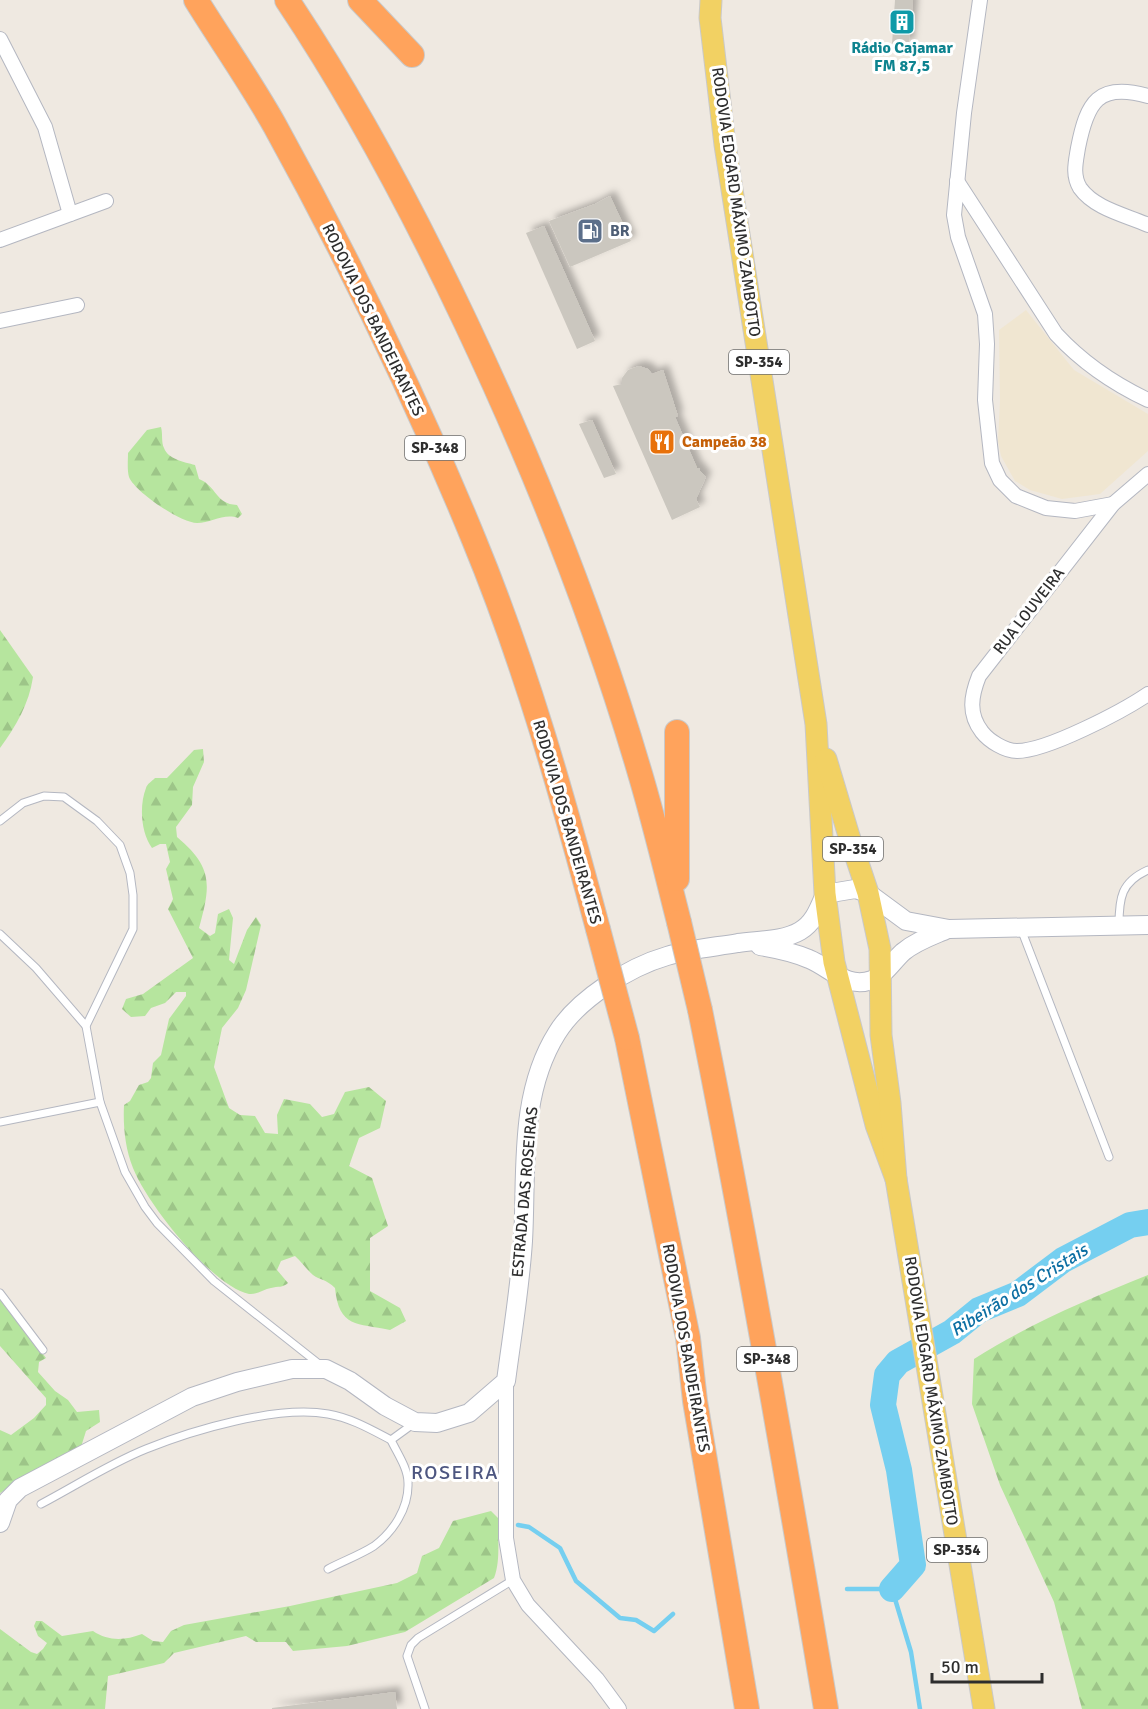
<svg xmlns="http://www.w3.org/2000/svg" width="1148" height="1709" font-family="Signika,sans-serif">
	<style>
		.education { fill: #f0e6d1 }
		.forest { fill: url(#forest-firs) }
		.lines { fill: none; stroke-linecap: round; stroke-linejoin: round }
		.stream { stroke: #75cff0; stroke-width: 4.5 }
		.river { stroke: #75cff0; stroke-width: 26 }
		.building { fill: #cbc7bf; filter: url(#shadow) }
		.lane-casing { stroke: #b4b7c1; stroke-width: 9 }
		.street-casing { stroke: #b4b7c1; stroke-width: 16 }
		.secondary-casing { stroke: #b4b7c1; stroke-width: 20 }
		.primary-casing { stroke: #c9c9c9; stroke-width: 23 }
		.highway-casing { stroke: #c9c9c9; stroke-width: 26 }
		.lane { stroke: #fff; stroke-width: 7 }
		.street { stroke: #fff; stroke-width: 14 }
		.secondary { stroke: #fff; stroke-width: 18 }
		.primary { stroke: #f2d163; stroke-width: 21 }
		.highway { stroke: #ffa35c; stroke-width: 24 }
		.highway-bridge-casing { stroke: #c9c9c9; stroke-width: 26; stroke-linecap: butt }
		.highway-bridge { stroke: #ffa35c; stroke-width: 24 }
		.labels { text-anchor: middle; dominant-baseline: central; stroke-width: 6; stroke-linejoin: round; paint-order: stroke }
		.shield { fill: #fff; stroke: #6d6d6d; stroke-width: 1.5 }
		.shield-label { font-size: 15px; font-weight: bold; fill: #2e2e2e }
		.culture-label { font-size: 16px; font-weight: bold; fill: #0d838f; stroke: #fff }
		.street-label { font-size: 16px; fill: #2e2e2e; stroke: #fff }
		.service-label { font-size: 16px; font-weight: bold; fill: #4e5e75; stroke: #fff; text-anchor: start }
		.food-label { font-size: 16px; font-weight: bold; fill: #c56008; stroke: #fff; text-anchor: start }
		.water-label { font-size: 18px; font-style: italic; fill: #0d6fa3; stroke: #fff }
		.quarter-label { font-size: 20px; letter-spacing: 1.5px; fill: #4d5680; stroke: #fff }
	</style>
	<defs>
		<pattern id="forest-firs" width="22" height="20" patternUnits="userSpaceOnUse" patternTransform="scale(1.5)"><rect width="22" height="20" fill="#b6e59e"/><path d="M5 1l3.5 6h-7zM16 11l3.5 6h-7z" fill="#9dc588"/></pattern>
		<filter id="shadow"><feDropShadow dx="5.5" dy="-5.5" stdDeviation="3" flood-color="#0004"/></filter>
	</defs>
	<rect width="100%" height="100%" fill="#efe9e1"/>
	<path class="education" d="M1026,310L1074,370L1148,414V451L1100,494L1062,499L1030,490L1015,481L1001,456L998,441L1000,401L999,330Z"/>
	<g class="forest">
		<path d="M161,427C163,434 161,442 164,448C168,459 184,462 195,465L199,479C217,486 215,504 237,505L242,514L238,518C224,513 211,523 197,523C181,523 135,492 129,477C127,470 128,460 128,453L147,430Z"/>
		<path d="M0,630L33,677C29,704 16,726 0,748Z"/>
		<path d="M203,749L204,762L193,787L192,805L176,827L177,837C213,867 211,885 199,928L210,936L215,933L218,914L229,909L233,918L229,960L234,964L247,930L256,917L261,925L246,990L238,1008L222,1028L214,1067L229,1108L240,1115L255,1116L265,1133L278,1134L277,1115L284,1099L310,1104L322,1117L334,1114L345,1092L369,1087L386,1101L380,1128L359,1138L349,1166L372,1178L388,1226L370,1238V1291L400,1308L406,1321L390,1330C357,1323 339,1328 335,1288C326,1279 320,1280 313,1275C306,1269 302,1262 295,1256L281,1261L277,1270L288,1283C283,1288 278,1286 271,1288C264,1289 257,1295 249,1294C212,1286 147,1204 133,1168C125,1148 123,1126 124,1105L130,1101L139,1085L148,1082L151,1078L153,1063L161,1055L169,1019L186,996V992H176L165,1003L151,1008L145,1016L131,1017L122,1009L126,999L143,994L193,958L168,909L173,899L166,869L170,862L166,844H160L152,848C141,833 139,806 146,788C147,784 152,781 155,778H167L194,750Z"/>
		<path d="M1148,1275V1709H1082L1054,1602L1000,1485L972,1404L974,1359C1029,1324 1088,1299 1148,1275Z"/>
		<path d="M0,1296L46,1358L39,1362L38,1372L55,1391L68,1400L77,1412L99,1410L100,1422L86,1431L81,1447L0,1493V1430L11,1435L34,1418L46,1405V1398L0,1346Z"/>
		<path d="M491,1511L499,1519C497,1539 501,1560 494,1578L405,1632L347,1646L293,1651L286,1642H256L246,1636L174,1653L164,1663L108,1676L105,1709H0V1629L31,1652L37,1654L43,1649L47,1643L38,1636L34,1626L36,1621H42L62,1636L93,1631C108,1641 124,1641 142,1634L153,1641L163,1642L171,1631L184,1625L290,1606L397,1583L417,1573L422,1556L439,1548L453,1521Z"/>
	</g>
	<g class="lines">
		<g class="stream">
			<path d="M518,1525L529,1527L560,1548L576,1581L620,1618L636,1620L654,1631L673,1614"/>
			<path d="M847,1589H892L911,1652L920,1709"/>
		</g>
		<path class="river" d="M892,1589L913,1565L899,1470L883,1405L887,1375L898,1362L952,1332L979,1310L1018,1294L1063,1260L1130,1225L1148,1222"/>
	</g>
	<g class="building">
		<path d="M895,0H913L909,45L892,44Z"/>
		<path d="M610,196L631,241L570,267L549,221L595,204Z"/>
		<path d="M544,226L595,341L577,349L526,233Z"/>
		<path d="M639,366L648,369L652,374L663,370L678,416L675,417L697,468H700V471L706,477L696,499L700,507L672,520L613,386L622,384V378L628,370Z"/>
		<path d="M592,420L616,474L604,478L579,424Z"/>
		<path d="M395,1692L397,1709H272V1708Z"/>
	</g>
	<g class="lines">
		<g class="lane-casing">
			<g id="lane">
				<path d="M0,821L23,803L44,796L64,797L97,821L120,845L130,873L133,895V929L86,1026L100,1102L125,1172L145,1207L157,1223L214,1281L319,1364"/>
				<path d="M1119,925C1119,898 1121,882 1148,870"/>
				<path d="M1021,929L1109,1157"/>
				<path d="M0,934L36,968L86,1026"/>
				<path d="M0,1122L100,1102"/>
				<path d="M0,1293L43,1350"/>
				<path d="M41,1504C75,1486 111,1463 146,1449C193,1430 277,1405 328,1414C351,1418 370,1429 391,1440L413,1424"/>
				<path d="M328,1569C343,1561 360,1555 374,1546C393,1532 409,1508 408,1483C408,1468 397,1453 391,1440"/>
				<path d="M425,1709L407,1656L411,1645L418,1638L513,1580"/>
			</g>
		</g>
		<g class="street-casing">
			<g id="street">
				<path d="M980,0L964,113L954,215L958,237L985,314L987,344L985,400L992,463L1000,480L1016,496L1046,508L1075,511L1113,504"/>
				<path d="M0,39L45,127L70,214"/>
				<path d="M1148,96C1098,82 1087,102 1078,148C1076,161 1072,175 1080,188C1095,209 1126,215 1148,225"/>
				<path d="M957,181L1056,334C1081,361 1114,384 1148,400"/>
				<path d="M0,240L106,201"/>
				<path d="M0,321L77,305"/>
				<path d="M1148,474L1113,504L979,676C971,696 968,714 982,732C989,741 1005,751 1017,751C1047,751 1123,711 1148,694"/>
				<path d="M506,1381V1538L513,1580L528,1605L597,1679L619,1709"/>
			</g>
		</g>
		<g class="secondary-casing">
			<g id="secondary">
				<path d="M760,946C778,949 793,952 809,959C831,968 846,989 872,980C885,975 893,961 903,952C916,941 932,936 948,929"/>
				<path d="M0,1523L8,1500L20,1488L192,1397L237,1382L292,1369H326L350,1381L385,1406L415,1422L437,1423L469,1413L506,1381C512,1335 520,1288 523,1241C527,1172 518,1095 557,1033C578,999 629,967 667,956C690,949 715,947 738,943C758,940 783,941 800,931C814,923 819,908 825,894L855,889L868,893L906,921L949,929L1148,925"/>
			</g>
		</g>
		<g class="primary-casing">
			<g id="primary">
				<path d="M711,0L710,18L725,145L816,724L825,894L834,962L876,1125L896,1179"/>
				<path d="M826,759L849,836L868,893L880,949L881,1035L890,1103L896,1179L984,1709"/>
			</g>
		</g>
		<g class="highway-casing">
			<g id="highway">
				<path d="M196,0C222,42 251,83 275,126C349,260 416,398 474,540C526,666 563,798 598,929"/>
				<path d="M287,0C356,103 413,211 466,323C534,467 594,617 639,770C654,820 666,871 679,922"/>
				<path d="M360,0L412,55"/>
				<path d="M677,732V879"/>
				<path d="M700,1010C747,1242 787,1475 826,1709"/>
				<path d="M627,1038L688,1338L695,1401L747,1709"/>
			</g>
		</g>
		<use href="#lane" class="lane"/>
		<use href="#street" class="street"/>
		<use href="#secondary" class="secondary"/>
		<use href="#primary" class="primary"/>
		<use href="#highway" class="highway"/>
		<g class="highway-bridge-casing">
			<g id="highway-bridge">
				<path d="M679,922L700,1010"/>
				<path d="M598,929L627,1038"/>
			</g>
		</g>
		<use href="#highway-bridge" class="highway-bridge"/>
	</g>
	<defs>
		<g id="building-square" transform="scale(1.35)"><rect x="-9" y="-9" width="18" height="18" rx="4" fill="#0f9aa8" stroke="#fff"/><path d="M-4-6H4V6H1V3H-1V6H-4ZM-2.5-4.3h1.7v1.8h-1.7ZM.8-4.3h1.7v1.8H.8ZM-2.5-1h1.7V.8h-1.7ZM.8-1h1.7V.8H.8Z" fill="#fff"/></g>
		<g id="fuel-square" transform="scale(1.35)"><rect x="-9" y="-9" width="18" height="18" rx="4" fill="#5c6f8a" stroke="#fff"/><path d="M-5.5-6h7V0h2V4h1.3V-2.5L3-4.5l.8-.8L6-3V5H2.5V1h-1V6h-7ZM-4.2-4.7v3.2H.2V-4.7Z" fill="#fff"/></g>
		<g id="restaurant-square" transform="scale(1.35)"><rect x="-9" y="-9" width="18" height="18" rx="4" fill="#e8710a" stroke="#fff"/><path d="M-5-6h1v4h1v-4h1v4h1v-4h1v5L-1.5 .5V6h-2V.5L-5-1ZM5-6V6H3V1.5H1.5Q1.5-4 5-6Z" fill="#fff"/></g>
	</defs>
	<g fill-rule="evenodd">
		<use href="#building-square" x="902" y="22"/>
		<use href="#fuel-square" x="590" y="231"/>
		<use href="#restaurant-square" x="662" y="442"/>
	</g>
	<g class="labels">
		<g class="shield">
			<rect x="729" y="350" width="60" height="24" rx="4.5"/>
			<rect x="405" y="436" width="60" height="24" rx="4.5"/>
			<rect x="823" y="837" width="60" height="24" rx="4.5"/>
			<rect x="737" y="1347" width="60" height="24" rx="4.5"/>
			<rect x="927" y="1538" width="60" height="24" rx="4.5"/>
		</g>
		<g class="shield-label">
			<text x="759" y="362">SP-354</text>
			<text x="435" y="448">SP-348</text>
			<text x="853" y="849">SP-354</text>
			<text x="767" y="1359">SP-348</text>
			<text x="957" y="1550">SP-354</text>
		</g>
		<g class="culture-label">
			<text x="902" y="48">Rádio Cajamar<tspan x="902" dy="18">FM 87,5</tspan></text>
		</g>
		<g class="street-label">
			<text transform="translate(736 202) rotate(82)">RODOVIA EDGARD MÁXIMO ZAMBOTTO</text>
			<text transform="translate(373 320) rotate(64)">RODOVIA DOS BANDEIRANTES</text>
			<text transform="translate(1029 611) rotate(-52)">RUA LOUVEIRA</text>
			<text transform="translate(567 822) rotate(74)">RODOVIA DOS BANDEIRANTES</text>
			<text transform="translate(525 1192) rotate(-85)">ESTRADA DAS ROSEIRAS</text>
			<text transform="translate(686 1348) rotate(80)">RODOVIA DOS BANDEIRANTES</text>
			<text transform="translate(931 1391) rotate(81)">RODOVIA EDGARD MÁXIMO ZAMBOTTO</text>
		</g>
		<g class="service-label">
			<text x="610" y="231">BR</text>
		</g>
		<g class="food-label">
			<text x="682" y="442">Campeão 38</text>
		</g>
		<g class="water-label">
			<text transform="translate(1019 1290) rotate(-32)">Ribeirão dos Cristais</text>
		</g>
		<g class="quarter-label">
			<text x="455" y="1472">ROSEIRA</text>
		</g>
	</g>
	<path d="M932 1673v9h110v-9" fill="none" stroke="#2e2e2e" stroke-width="3"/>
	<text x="941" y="1673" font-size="18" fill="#2e2e2e" stroke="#ffffff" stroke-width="4.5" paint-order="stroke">50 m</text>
</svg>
